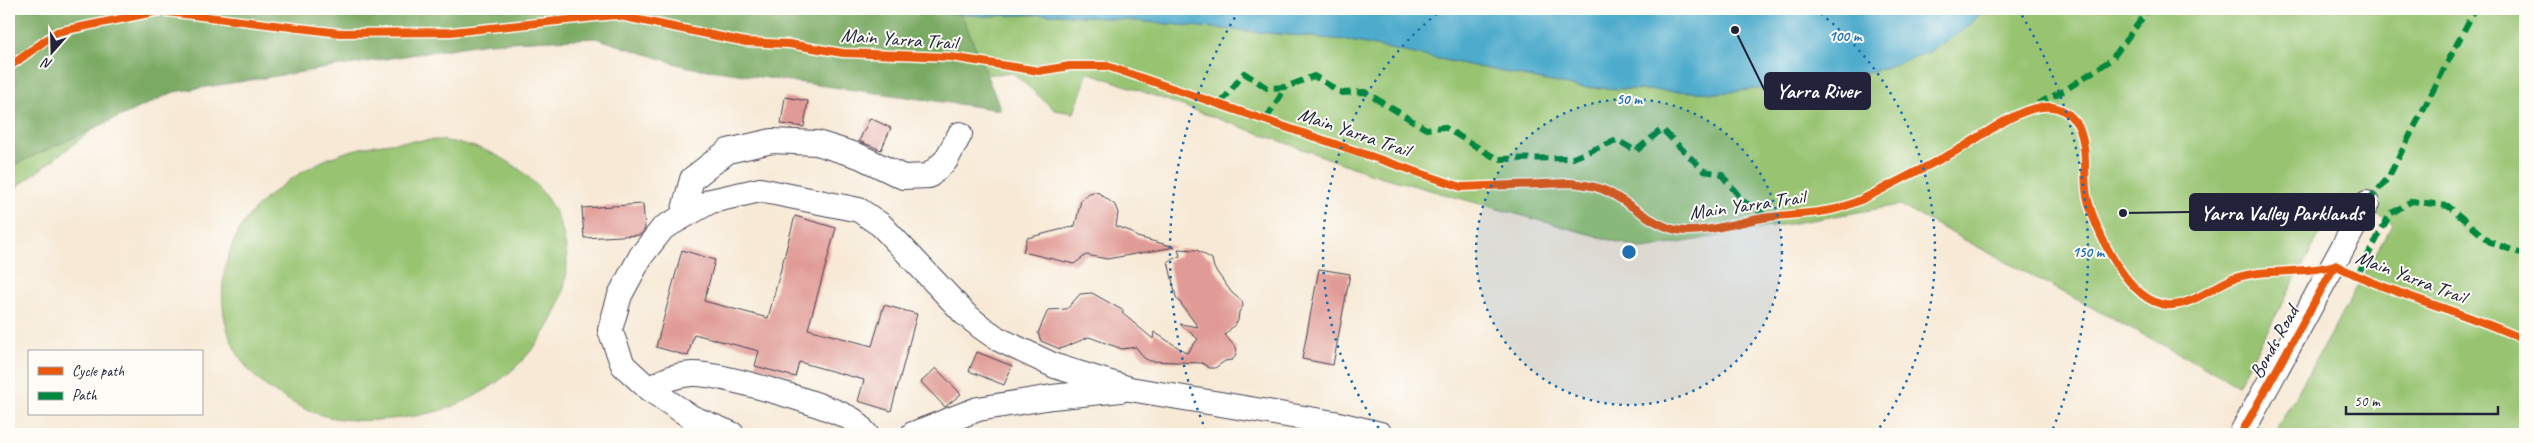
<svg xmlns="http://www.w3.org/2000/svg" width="2534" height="443" font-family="Caveat,sans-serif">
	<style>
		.green { fill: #98c472; stroke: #5d7356 }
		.forest { fill: #7aaa64; stroke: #4e6650 }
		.water { fill: #4eabcc; stroke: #386684 }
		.building { fill: #e19b96 }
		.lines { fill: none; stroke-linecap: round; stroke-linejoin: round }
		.minor-casing { stroke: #424052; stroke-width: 26 }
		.minor { stroke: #fff; stroke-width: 24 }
		.quiet { stroke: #00873e; stroke-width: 6; stroke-dasharray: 12 6; stroke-linecap: butt }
		.cycleway-casing { stroke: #fdfcf7; stroke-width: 11 }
		.cycleway { stroke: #e8590c; stroke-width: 8 }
		.ring { fill: none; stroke: #1f6fb2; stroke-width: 2.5; stroke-dasharray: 2.5 5 }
		.labels { text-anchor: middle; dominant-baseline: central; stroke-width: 4; stroke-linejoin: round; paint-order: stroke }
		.street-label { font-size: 20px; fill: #22223b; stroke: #fdfcf7 }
		.centre { fill: #1f6fb2; stroke: #fdfcf7; stroke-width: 2.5 }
		.ring-label { font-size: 15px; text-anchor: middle; font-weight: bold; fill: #1f6fb2; stroke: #fdfcf7; stroke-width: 4; stroke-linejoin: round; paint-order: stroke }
		.leader { fill: none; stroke: #22223b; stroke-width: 2 }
		.callout-dot { fill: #22223b; stroke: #fdfcf7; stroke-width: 2 }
		.callout { fill: #22223b; stroke: #22223b; stroke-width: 2 }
		.callout-label { font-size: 21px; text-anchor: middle; font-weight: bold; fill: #fff }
	</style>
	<rect width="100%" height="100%" fill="#fdfcf7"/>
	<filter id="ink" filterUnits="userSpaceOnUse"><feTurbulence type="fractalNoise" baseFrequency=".02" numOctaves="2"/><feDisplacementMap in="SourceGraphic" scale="10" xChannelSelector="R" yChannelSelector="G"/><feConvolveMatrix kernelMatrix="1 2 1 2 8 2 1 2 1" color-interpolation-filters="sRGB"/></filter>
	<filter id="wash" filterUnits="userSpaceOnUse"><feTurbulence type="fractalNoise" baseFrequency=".0096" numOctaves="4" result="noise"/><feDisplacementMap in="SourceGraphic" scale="20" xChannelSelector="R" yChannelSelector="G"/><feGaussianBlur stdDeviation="1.12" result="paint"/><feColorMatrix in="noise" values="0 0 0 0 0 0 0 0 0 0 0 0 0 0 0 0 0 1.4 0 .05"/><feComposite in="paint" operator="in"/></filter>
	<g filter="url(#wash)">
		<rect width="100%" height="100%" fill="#f7e9d5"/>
		<g class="green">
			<path d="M9,9H910L985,16L1059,14L1346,40L1577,87L1720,93L1829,80L1881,69L1968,27L1984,9H2525V434H2274L2393,223L2341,195L2238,385L1899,205L1643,249L1372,174L1088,72L1074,113L1055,110L1013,73L916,78L597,36L186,59L9,193Z"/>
			<path d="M441,140C457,143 475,146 489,152C522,166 548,191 560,224C588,300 526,376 458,404C437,413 413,417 390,419C354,422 322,421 290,401C280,395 269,390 261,382C215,343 212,273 243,224C257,202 289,179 311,167C352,144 396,141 441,140Z"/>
		</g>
		<path class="forest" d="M9,9H910L962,15L1001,110L687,67L596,38L487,43L174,92L9,167Z"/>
		<path class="water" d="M910,9H1984L1968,27L1929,52L1881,69L1829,80L1720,93L1577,87L1346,40L1059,14L985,16Z"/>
		<g id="blocks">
			<g class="building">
				<path d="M785,97L808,101L804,127L781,124Z"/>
				<path d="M870,118L891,128L881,150L859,141Z"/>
				<path d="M1094,192L1099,193L1115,205L1118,213L1116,226L1130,231L1137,237L1175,247L1107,259L1086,255L1074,264L1023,252L1027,238L1075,226L1081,200L1089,193Z"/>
				<path d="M643,204L645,229L640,235L584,238L582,208Z"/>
				<path d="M795,216L836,228L808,329L872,346L884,305L917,314L891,411L858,401L864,380L799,362L795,377L755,366L759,351L694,334L688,356L656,347L682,250L715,260L704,301L768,318Z"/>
				<path d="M1178,249L1197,250L1212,259L1214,268L1232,293L1242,301L1243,306L1239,312L1238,321L1225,335L1237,349L1235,357L1232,360L1225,361L1215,368H1209L1202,363L1150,361L1144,358L1136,347L1122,349L1089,337L1060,349L1041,341L1038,333L1048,310L1067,309L1080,294L1092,293L1124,311L1122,313L1153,339L1154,332L1187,353L1198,339L1180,324L1198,327L1176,297L1168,261L1180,256Z"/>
				<path d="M1319,269L1350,274L1333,365L1302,359Z"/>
				<path d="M977,352L1012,366L1004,385L969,371Z"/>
				<path d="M936,368L961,394L945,407L921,382Z"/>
			</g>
		</g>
	</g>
	<g filter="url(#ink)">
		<use href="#blocks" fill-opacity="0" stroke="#424052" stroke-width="1"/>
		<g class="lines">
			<g class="minor-casing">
				<g id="minor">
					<path d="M682,217L692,179L728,151L772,141L817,143L859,156L903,177L929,176L946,160L960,134"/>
					<path d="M649,389C664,380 674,375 692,374C720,373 828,405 853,420C858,423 862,430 866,434"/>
					<path d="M732,434L691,417L649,389L623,365L610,330L620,295L641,256L663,228L711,201L760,190L859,210L881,225L965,314L981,327L998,339L1055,366L1130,389L1334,423L1380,434"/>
					<path d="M913,434L978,409L1052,397L1121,390"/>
					<path d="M2241,434L2367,203"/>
				</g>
			</g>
			<use href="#minor" class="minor"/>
			<g class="quiet">
				<path d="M1221,103L1244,73L1267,88L1286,87L1314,76L1342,93L1365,92L1426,129L1444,127L1497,159L1573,158L1617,140L1636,151L1662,129L1704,171L1721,174L1743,201L1768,217"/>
				<path d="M2037,104L2065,90L2111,60L2149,9"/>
				<path d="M1266,119L1286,87"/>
				<path d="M2367,203L2388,178L2475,9"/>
				<path d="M2357,276L2390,214L2412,201L2448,206L2490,242L2525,255"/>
			</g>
			<g class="cycleway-casing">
				<g id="cycleway">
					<path d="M9,67L57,32L159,11L340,33L451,32L615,15L746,42L789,44L843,53L951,57L1039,71L1070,66H1107L1461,187L1569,183C1583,184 1598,186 1610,193C1631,204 1653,225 1676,230C1704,235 1742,220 1770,217C1790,214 1811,214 1831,210C1855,205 1878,191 1900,180C1921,169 1942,159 1963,147C1987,133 2027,100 2057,108C2067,111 2077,121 2080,130C2088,151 2083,175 2087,196C2094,229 2128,302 2167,305C2190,307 2212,287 2232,279C2266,267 2302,275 2335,265C2395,296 2464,311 2525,340"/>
					<path d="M2241,434L2335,265"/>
				</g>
			</g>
			<use href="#cycleway" class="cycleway"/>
		</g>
	</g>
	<circle cx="1629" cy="252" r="153" fill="#1f6fb2" fill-opacity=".12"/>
	<g class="ring">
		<circle cx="1629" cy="252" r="153"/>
		<path d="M1383 434A306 306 0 0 1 1443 9M1815 9A306 306 0 0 1 1875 434"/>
		<path d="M1206 431A459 459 0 0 1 1240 9M2018 9A459 459 0 0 1 2052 431"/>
	</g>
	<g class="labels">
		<g class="street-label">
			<text transform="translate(899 39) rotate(4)">Main Yarra Trail</text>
			<text transform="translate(1354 132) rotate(19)">Main Yarra Trail</text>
			<text transform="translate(1747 205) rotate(-8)">Main Yarra Trail</text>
			<text transform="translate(2411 277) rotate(21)">Main Yarra Trail</text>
			<text transform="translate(2274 342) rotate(-61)">Bonds Road</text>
		</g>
	</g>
	<circle cx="1629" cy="252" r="8" class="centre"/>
	<g class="ring-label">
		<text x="1845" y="41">100 m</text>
		<text x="1629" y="104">50 m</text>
		<text x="2088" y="257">150 m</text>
	</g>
	<path class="leader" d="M1735 30L1765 91M2123 213L2190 212"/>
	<g class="callout-dot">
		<circle cx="1735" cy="30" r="5"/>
		<circle cx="2123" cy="213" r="5"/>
	</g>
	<g class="callout">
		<rect x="1765" y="73" width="105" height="36" rx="5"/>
		<rect x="2190" y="194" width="184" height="36" rx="5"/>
	</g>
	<g class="callout-label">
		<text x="1818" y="98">Yarra River</text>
		<text x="2282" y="220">Yarra Valley Parklands</text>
	</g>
	<rect width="2534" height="443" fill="none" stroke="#fdfcf7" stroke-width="30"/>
	<rect x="28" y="350" width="175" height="65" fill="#fdfcf7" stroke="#a5a5ac"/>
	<rect x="38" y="367" width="25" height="8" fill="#e8590c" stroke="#a5a5ac"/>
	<text x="72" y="376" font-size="15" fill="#22223b">Cycle path</text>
	<rect x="38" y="392" width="25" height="8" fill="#00873e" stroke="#a5a5ac"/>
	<text x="72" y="400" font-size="15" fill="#22223b">Path</text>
	<g transform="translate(52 52) rotate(200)" stroke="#fdfcf7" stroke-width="4" paint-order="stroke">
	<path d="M0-4L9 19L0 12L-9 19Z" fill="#22223b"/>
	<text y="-8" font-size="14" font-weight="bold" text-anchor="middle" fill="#22223b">N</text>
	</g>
	<path d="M2346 406v8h152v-8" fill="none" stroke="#22223b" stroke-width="2.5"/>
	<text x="2354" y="406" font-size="15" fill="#22223b" stroke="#fdfcf7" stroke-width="4" paint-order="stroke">50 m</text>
</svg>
